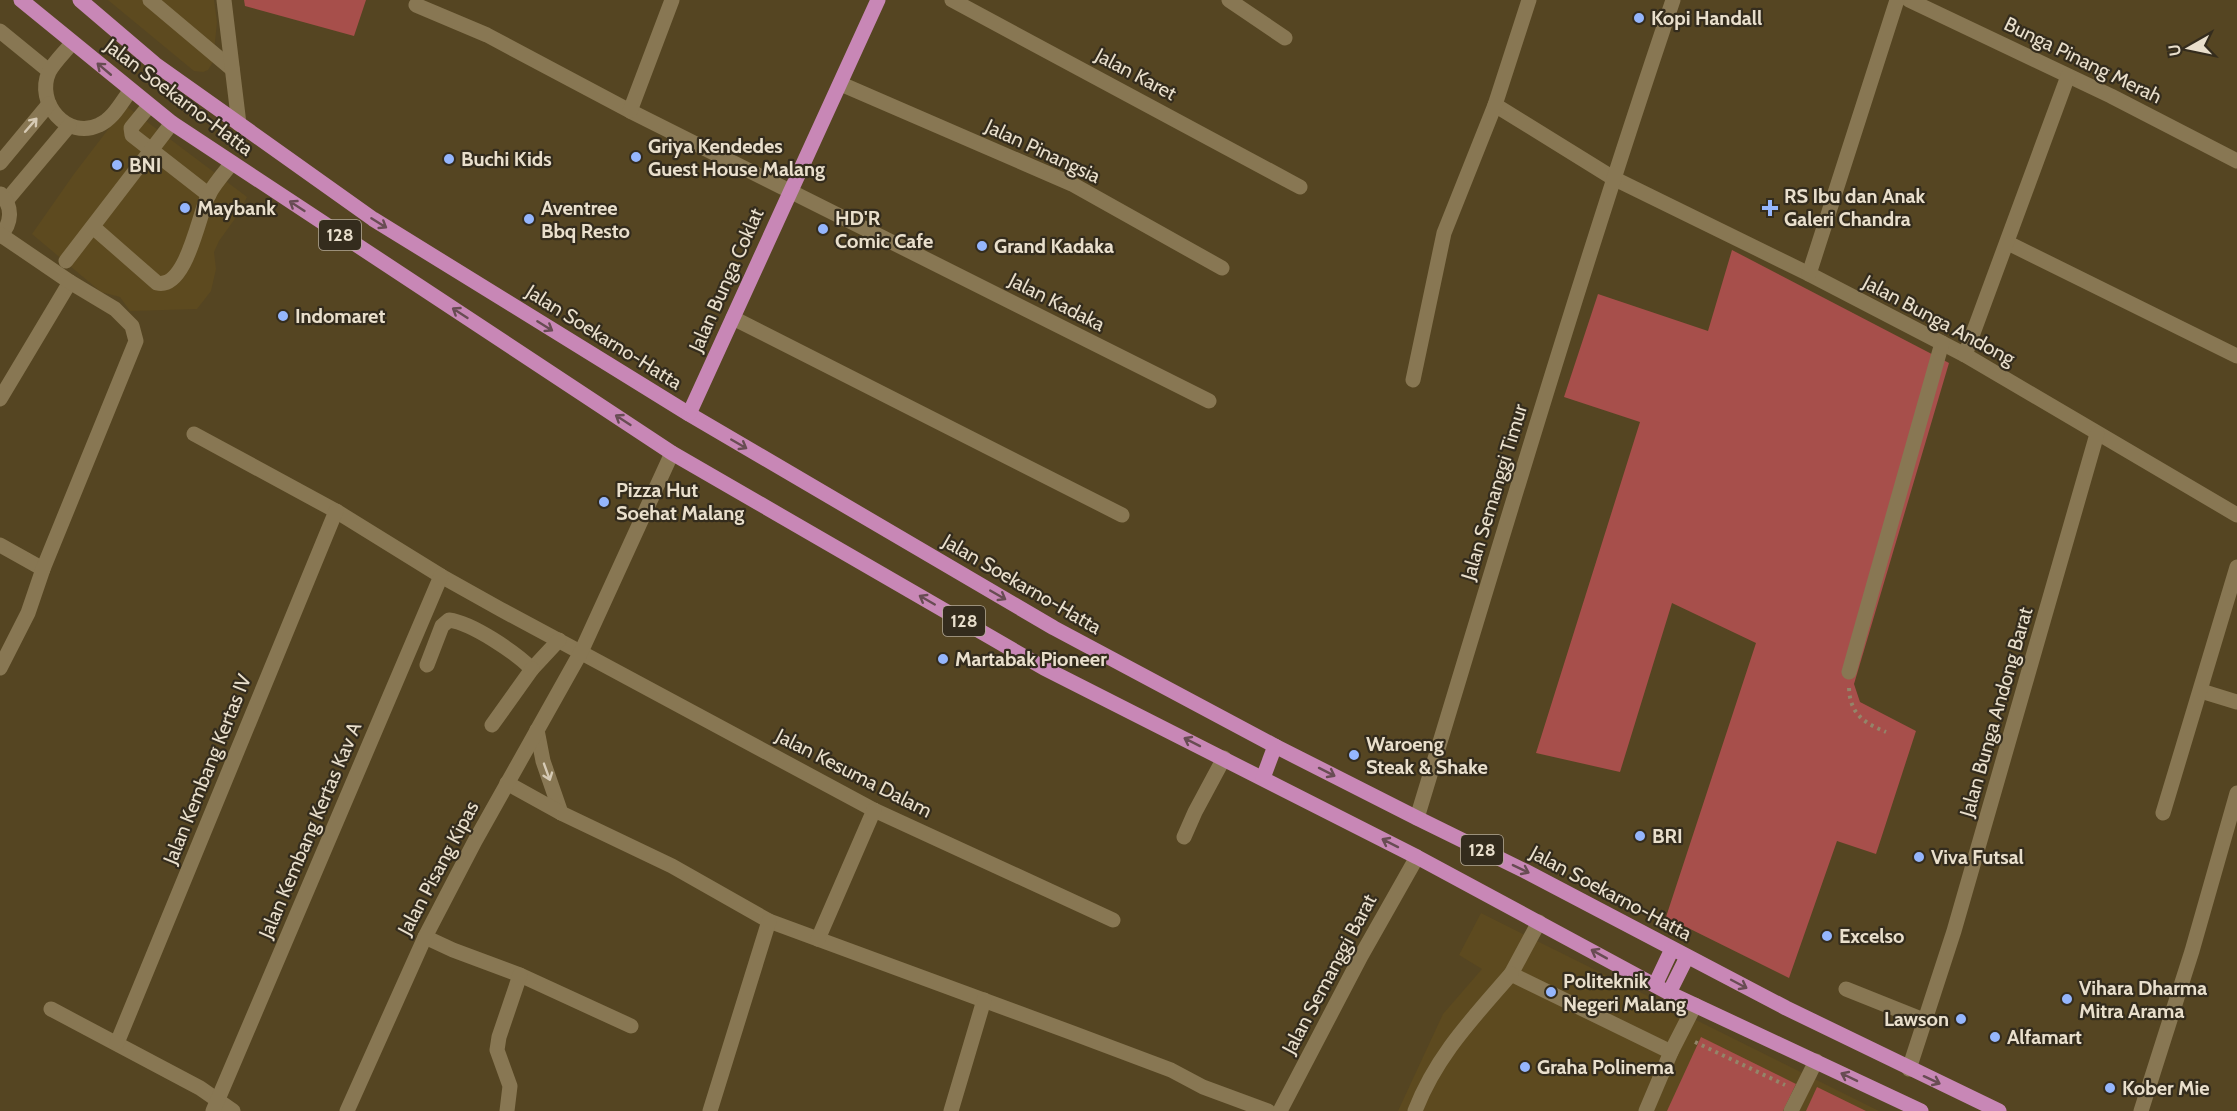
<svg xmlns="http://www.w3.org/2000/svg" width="2237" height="1111" font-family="Cabin,sans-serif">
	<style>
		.built { fill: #5d4a1f }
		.green { fill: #a74f4b }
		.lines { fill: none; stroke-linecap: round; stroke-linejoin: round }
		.path { stroke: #938569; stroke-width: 4; stroke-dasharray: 3 4.5; stroke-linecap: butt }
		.minor { stroke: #887753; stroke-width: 15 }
		.major { stroke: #c887b6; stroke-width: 15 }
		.oneway { stroke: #684c53 }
		.oneway2 { stroke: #d6cab4 }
		.poi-dot { fill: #95b6fd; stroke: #342c1d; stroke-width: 2 }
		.labels { text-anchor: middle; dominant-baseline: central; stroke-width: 4.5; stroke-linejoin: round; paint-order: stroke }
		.shield { fill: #342c1d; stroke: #b3a998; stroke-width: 1.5 }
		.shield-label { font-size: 18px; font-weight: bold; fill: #e9dfcc }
		.poi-label { font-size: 20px; font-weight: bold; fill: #e9dfcc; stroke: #342c1d; text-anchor: start }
		.street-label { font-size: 20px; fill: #e9dfcc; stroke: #342c1d }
	</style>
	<rect width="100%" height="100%" fill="#554522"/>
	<g class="built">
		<path d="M108,0H214L217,22L213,62L208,70L203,72L194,71Z"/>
		<path d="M126,106L247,197L239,213L219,241L214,252L216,269L211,291L197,309L130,311L120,297L101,292L32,234L74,174Z"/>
		<path d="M1481,913L1879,1111H1398L1443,1014L1482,969L1459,955Z"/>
	</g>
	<g class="green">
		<path d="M244,0H366L354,36L245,6Z"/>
		<path d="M1732,250L1949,363L1854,684L1860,702L1916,731L1876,854L1837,841L1789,978L1666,917L1756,643L1672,603L1620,772L1536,753L1640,422L1564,397L1598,294L1708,331Z"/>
		<path d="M1701,1037L1796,1084L1783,1111H1667Z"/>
		<path d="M1817,1087L1866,1111H1806Z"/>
	</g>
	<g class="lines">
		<g class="path">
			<path d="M1849,688C1850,714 1864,723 1886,732"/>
			<path d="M1695,1042L1785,1085"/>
		</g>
		<g class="minor">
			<path d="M150,0L232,69"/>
			<path d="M224,0L239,124"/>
			<path d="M952,0L1300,187"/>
			<path d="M1229,0L1285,38"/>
			<path d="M1909,0L2111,96L2237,161"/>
			<path d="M416,5L487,35L630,111L1209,401"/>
			<path d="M0,31L49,71"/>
			<path d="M72,43C65,52 54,62 49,72C35,103 67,140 99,125C113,119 121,103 130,91"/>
			<path d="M841,84L1072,184L1222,268"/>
			<path d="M1495,105L1613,178L1809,274L1965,355L2237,515"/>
			<path d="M149,106L131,128L132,135L209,195"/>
			<path d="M630,111L672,0"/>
			<path d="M0,163L49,104"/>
			<path d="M6,201L69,126"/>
			<path d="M93,227L157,283C187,290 199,212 209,194C215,183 224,173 232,163"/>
			<path d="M0,236C12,223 13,207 1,194"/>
			<path d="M2008,243L2237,356"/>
			<path d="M66,261L172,123"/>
			<path d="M1809,274L1897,0"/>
			<path d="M733,318L1122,515"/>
			<path d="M1965,355L2068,76"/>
			<path d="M1413,380L1444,233L1495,105L1529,0"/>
			<path d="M0,399L70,282"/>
			<path d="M194,434L336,511L441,576L500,609L874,810L1113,920"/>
			<path d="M0,545L43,569"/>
			<path d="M427,665L442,626L449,620C472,623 515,652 532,669L559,640"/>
			<path d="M0,668L28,613L43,569L136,341L132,326L115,309L70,282L1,235"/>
			<path d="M1849,672L1942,343"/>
			<path d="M2201,691L2237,702"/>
			<path d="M492,725L532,669"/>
			<path d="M537,730L543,761L561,813"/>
			<path d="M507,783L561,813L672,866L769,921L1070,1032L1171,1070L1203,1087L1268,1111"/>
			<path d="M2163,813L2237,567"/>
			<path d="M1417,818C1500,545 1581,271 1673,0"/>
			<path d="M1184,837L1195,812L1224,758"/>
			<path d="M1539,922L1511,974L1671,1052"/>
			<path d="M425,937L453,950L520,975L631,1026"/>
			<path d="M818,939L874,810"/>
			<path d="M1846,989L1926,1021"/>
			<path d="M51,1009L200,1088L233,1111"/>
			<path d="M117,1043L336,511"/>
			<path d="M1909,1069L1954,931L2097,434"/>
			<path d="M213,1111L441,576"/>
			<path d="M347,1111L425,937L475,841L581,652L672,453"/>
			<path d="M507,1111L510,1086L497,1050L499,1037L520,975"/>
			<path d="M710,1111L769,921"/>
			<path d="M951,1111L984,1000"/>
			<path d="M1280,1111L1361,956L1417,857"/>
			<path d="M1415,1111C1436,1056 1473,1018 1511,974"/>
			<path d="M1646,1111L1671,1052L1695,1005"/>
			<path d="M1791,1111L1816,1061"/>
			<path d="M2141,1111L2192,951L2237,793"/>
		</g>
		<g class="major">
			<path d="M21,0L172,123L672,453L1044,668L1417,857L1669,993L1921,1111"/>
			<path d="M80,0L155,64L373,219L689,414L1054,628L1275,746L1417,818L1525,871L1786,1008L1999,1111"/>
			<path d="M689,414L878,0"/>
			<path d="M1263,778L1275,746"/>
			<path d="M1655,985L1672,949"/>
			<path d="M1669,993L1687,957"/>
		</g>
	</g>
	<defs><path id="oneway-shaft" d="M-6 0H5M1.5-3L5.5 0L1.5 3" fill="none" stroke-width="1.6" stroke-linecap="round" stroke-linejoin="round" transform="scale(1.5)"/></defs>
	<g class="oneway">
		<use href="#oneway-shaft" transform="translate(104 69) rotate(-140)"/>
		<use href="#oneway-shaft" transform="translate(297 206) rotate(-147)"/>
		<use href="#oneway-shaft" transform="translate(379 223) rotate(32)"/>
		<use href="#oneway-shaft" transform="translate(460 313) rotate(-147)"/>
		<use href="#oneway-shaft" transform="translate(545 326) rotate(32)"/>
		<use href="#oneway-shaft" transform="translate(623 420) rotate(-147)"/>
		<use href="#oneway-shaft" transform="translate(739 444) rotate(30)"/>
		<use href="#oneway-shaft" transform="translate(998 595) rotate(30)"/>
		<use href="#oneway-shaft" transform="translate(927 600) rotate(-150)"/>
		<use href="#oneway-shaft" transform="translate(1192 742) rotate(-153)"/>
		<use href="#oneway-shaft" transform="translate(1327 772) rotate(27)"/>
		<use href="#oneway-shaft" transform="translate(1390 843) rotate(-153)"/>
		<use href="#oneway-shaft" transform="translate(1521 869) rotate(26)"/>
		<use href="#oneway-shaft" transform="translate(1599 954) rotate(-151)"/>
		<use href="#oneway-shaft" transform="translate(1739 984) rotate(28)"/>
		<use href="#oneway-shaft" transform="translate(1849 1077) rotate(-154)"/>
		<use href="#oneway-shaft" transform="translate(1932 1080) rotate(25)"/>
	</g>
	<g class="oneway2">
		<use href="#oneway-shaft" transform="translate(31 125) rotate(-49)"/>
		<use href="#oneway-shaft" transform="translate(547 772) rotate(70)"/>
	</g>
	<g class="poi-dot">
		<circle cx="1639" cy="18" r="6"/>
		<circle cx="636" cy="157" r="6"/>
		<circle cx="449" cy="159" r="6"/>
		<circle cx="117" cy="165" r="6"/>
		<circle cx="185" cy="208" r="6"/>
		<path d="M1767 199h6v6h6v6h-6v6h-6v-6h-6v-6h6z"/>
		<circle cx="529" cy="219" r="6"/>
		<circle cx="823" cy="229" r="6"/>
		<circle cx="982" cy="246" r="6"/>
		<circle cx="283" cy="316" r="6"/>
		<circle cx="604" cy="502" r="6"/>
		<circle cx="943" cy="659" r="6"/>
		<circle cx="1354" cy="755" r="6"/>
		<circle cx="1640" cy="836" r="6"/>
		<circle cx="1919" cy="857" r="6"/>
		<circle cx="1827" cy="936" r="6"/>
		<circle cx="1551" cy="992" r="6"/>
		<circle cx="2067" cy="999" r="6"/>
		<circle cx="1961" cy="1019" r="6"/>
		<circle cx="1995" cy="1037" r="6"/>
		<circle cx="1525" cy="1067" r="6"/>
		<circle cx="2110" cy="1088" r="6"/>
	</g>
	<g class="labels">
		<g class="shield">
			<rect x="319" y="220" width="42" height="30" rx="4.5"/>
			<rect x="943" y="606" width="42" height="30" rx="4.5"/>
			<rect x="1461" y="835" width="42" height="30" rx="4.5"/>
		</g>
		<g class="shield-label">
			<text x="340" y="235">128</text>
			<text x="964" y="621">128</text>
			<text x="1482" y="850">128</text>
		</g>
		<g class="poi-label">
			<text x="1651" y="18">Kopi Handall</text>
			<text x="648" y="146">Griya Kendedes<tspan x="648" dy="23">Guest House Malang</tspan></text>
			<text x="461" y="159">Buchi Kids</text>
			<text x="129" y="165">BNI</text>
			<text x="1784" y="196">RS Ibu dan Anak<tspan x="1784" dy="23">Galeri Chandra</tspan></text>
			<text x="197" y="208">Maybank</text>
			<text x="541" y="208">Aventree<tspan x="541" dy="23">Bbq Resto</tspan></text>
			<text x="835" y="218">HD'R<tspan x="835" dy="23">Comic Cafe</tspan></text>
			<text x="994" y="246">Grand Kadaka</text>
			<text x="295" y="316">Indomaret</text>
			<text x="616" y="490">Pizza Hut<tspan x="616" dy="23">Soehat Malang</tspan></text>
			<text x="955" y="659">Martabak Pioneer</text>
			<text x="1366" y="744">Waroeng<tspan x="1366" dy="23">Steak &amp; Shake</tspan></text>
			<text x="1652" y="836">BRI</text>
			<text x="1931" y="857">Viva Futsal</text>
			<text x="1839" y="936">Excelso</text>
			<text x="1563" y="981">Politeknik<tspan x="1563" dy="23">Negeri Malang</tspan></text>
			<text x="2079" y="988">Vihara Dharma<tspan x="2079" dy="23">Mitra Arama</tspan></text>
			<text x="1949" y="1019" text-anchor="end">Lawson</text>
			<text x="2007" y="1037">Alfamart</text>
			<text x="1537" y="1067">Graha Polinema</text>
			<text x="2122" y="1088">Kober Mie</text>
		</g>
		<g class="street-label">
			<text transform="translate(2083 60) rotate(26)">Bunga Pinang Merah</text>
			<text transform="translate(1136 74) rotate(28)">Jalan Karet</text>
			<text transform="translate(179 97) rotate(37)">Jalan Soekarno-Hatta</text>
			<text transform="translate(1043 151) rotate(25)">Jalan Pinangsia</text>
			<text transform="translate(726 280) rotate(-66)">Jalan Bunga Coklat</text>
			<text transform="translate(1057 302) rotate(27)">Jalan Kadaka</text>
			<text transform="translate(1939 320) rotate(28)">Jalan Bunga Andong</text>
			<text transform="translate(604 337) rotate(32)">Jalan Soekarno-Hatta</text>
			<text transform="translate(1494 492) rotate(-73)">Jalan Semanggi Timur</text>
			<text transform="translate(1022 584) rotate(30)">Jalan Soekarno-Hatta</text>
			<text transform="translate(1996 712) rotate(-74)">Jalan Bunga Andong Barat</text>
			<text transform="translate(207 769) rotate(-68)">Jalan Kembang Kertas IV</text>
			<text transform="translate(854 773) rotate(27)">Jalan Kesuma Dalam</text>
			<text transform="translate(310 830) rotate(-67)">Jalan Kembang Kertas Kav A</text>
			<text transform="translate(438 868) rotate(-62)">Jalan Pisang Kipas</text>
			<text transform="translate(1611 893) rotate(28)">Jalan Soekarno-Hatta</text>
			<text transform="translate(1329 974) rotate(-62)">Jalan Semanggi Barat</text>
		</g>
	</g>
	<g transform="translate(2189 48) rotate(261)" stroke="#342c1d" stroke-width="4.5" paint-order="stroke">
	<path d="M0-4.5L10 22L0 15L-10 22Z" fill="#e9dfcc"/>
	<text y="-9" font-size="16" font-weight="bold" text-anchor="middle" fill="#e9dfcc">U</text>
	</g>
</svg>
